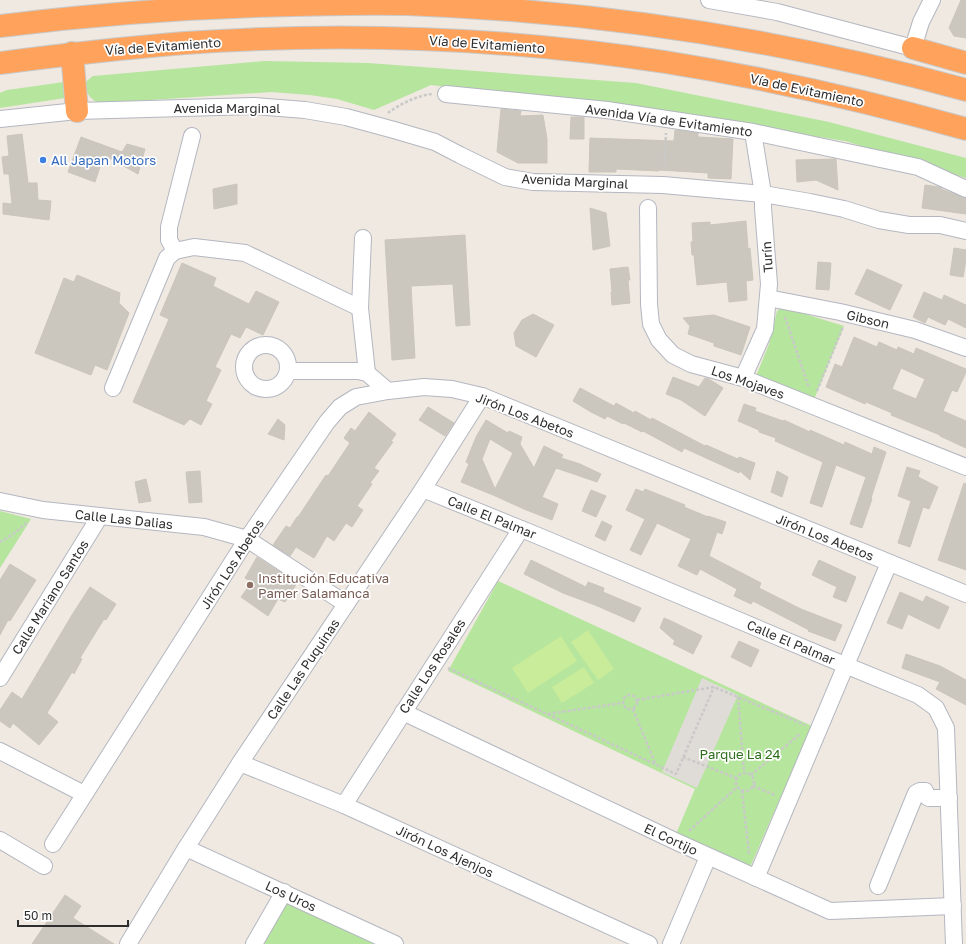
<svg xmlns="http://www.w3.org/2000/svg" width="966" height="944" font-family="'Golos Text',sans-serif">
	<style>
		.green { fill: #b6e59e }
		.pitch { fill: #c9ec9a }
		.plaza { fill: #dfdcd8 }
		.building { fill: #cbc7bf; stroke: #cbc5ba; fill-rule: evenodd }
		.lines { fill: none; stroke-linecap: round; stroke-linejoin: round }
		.minor-casing { stroke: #b4b7c1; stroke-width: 18 }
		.highway-casing { stroke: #c9c9c9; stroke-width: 24 }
		.path { stroke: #c9c9c9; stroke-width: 2.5; stroke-dasharray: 3 2; stroke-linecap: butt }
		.minor { stroke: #fff; stroke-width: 16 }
		.highway { stroke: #ffa35c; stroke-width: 22 }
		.shop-dot { fill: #3f7fe0; stroke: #fff; stroke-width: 1.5 }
		.education-dot { fill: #8d6e63; stroke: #fff; stroke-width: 1.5 }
		.labels { text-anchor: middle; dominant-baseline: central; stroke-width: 3.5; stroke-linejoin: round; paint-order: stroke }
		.street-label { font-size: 13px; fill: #2e2e2e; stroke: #fff }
		.shop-label { font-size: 13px; fill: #366cbe; stroke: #fff; text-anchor: start }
		.education-label { font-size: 13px; fill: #785e54; stroke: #fff; text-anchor: start }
		.park-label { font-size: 13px; fill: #2c6e1b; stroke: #fff }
	</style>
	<rect width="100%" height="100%" fill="#efe9e1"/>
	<g class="green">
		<path d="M264,61L368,63L636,83L829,122L966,158V178L845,141L642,109L431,85L374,110L337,99L310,95L271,92L105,103C102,103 97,102 95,101C88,97 86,90 85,83L89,79L93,76Z"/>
		<path d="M64,82L65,98L0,108V93L7,90Z"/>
		<path d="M782,307L844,326L813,402L756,376L769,344L777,311Z"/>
		<path d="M0,511L31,519L0,568Z"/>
		<path d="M498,581L812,726L750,867L676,834L695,789L448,671Z"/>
		<path d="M286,901L378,944H261Z"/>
	</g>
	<g class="pitch">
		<path d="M588,630L614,669L598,680L571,642Z"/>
		<path d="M561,636L577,661L528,693L512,668Z"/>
		<path d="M584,667L594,683L562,703L552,687Z"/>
	</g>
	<path class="plaza" d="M702,678L738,695L697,788L662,772Z"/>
	<g class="building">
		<path d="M961,0H966V38L954,36L949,28Z"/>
		<path d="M501,109L521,111L520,116L543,115L547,139V163H518L497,152Z"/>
		<path d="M571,117H584V139H570Z"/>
		<path d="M675,130L698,133V137L733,139L731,179L708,178V173L659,170V171L616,169V172H589L590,138L674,141Z"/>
		<path d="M22,134L28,183H37L38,200L51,201L49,220L3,214V203L12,204L9,174H4L2,157L9,156L7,136Z"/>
		<path d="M81,137L122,152L127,144L145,149L138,174L104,155L95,182L68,172Z"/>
		<path d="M834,159H836L838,190L816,180L797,182L796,160Z"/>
		<path d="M237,184V204L214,209L213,189Z"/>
		<path d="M925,185L939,187L942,188L941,189L966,198V214L922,208Z"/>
		<path d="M590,208L606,213L610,246L593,250Z"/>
		<path d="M746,221L748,249L750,248L753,280L746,281L747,300L729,302L727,282L697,285L694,255H692L691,242H693L692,223L710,222V225Z"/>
		<path d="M465,235L470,325L456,326L453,284L411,286L415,358L392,360L385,240Z"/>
		<path d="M954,248L966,250V260L963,277L950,275Z"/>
		<path d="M818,262L831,263L829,290L816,289Z"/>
		<path d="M182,263L216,278L213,286L249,304L256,291L279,302L263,335L246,327L240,338L231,334L215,367L221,370L206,401L212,404L201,425L190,419L184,425L133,402L169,319L160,315Z"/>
		<path d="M628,267L630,280H628L630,303L612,305L611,292H612L610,269Z"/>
		<path d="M867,269L902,285L890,310L855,294Z"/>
		<path d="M77,275L120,293L119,303L129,313L107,370L95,365L91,375L35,353L64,278L74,282Z"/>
		<path d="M924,292L942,300L944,295L966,305V328L948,319L945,325L928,317L925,323L913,317Z"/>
		<path d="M533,314L554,325L536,357L516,346L514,333L522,320Z"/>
		<path d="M714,315L750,327L741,355L714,346V343L688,334L690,326L683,318Z"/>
		<path d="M854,337L877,347L879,342L897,350L898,347L914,354L916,348L966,369V372L957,392L952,390L943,411L966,421V448L940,436V435L891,415L892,413L866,402L865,404L826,387L835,364L842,367ZM901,368L925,379L916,399L892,389Z"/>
		<path d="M673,377L699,387L705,378L709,379L723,388L705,416L681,400L666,394Z"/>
		<path d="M580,388L614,406L616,403L634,413L635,411L651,420L652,418L705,446L706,445L738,459L739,457L755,463L750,480L740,471L739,473L684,448L682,452L643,431L642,432L624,423L623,424L607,416L605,419L591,412L573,401Z"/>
		<path d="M744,404L756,408L755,411L783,421L784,420L810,432V430L844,445L845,442L872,454L874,447L886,452L871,498L872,499L862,528L850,524L866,477L836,465L822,507L810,503L823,462L775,441L776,438L759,432V430L738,421Z"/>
		<path d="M428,407L454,423L445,436L419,420Z"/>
		<path d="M369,412L396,434L391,441L393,442L374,468L379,471L370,483L372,484L357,506L363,510L352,527L346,523L334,541L327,536L314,558L296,547L290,556L273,545L286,526L290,528L297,517H298L326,475L328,476L350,443L344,438L351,428L355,431Z"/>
		<path d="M278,419L285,425L284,440L268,434Z"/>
		<path d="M486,420L508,433L509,431L522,437L520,444L534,468L544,446L563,455L561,458L580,464L601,474L597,482L556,468L542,497L558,504L552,520L524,509L493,495L461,482L469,464L466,462L476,437ZM490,439L513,453L495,489L482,459Z"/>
		<path d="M907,467L920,471L918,477L938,487L929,509L923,507L910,547L898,543L911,501L898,496Z"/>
		<path d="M200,471L202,502L189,503L186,472Z"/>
		<path d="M777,471L788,477L782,497L771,492Z"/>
		<path d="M146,479L151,501L139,503L135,482Z"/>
		<path d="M964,483L966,484V570L938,560Z"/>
		<path d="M636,489L643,492L645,489L685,505L684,507L708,517V516L726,522L722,534L717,532L709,556L761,583L759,588L801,609L842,625L835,641L808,631L809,630L753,601L751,604L734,596L737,589L700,569L697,575L678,566L691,539L670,529L657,523L641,555L630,550L645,519L626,510Z"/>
		<path d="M591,490L606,496L596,517L582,511Z"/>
		<path d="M602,521L612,526L605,541L595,536Z"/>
		<path d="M257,557L297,583L285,602L278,599L268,616L241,597L252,582L245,578Z"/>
		<path d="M531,560L586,587L588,582L604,588L603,592L641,608L634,622L595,605L563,593L524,574Z"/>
		<path d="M819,560L856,577L846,602L833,597L837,587L812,575Z"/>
		<path d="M10,564L36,580L10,621L8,620L0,635V580Z"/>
		<path d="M90,587L116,604L106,620L104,619L80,658L82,659L74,674L72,672L47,713L58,722L39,745L13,723L10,728L0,721V710L12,692L22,699L72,615Z"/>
		<path d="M900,592L923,602L926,596L949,607L939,629L908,614L902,629L887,623Z"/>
		<path d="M664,618L671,621L702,636L693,654L673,644L675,641L660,628Z"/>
		<path d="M739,641L759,650L751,667L731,657Z"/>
		<path d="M906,654L940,666L966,680V705L936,689L940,682L902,668Z"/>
		<path d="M65,895L81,906L73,918L114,944H32Z"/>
	</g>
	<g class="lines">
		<g class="minor-casing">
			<g id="minor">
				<path d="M709,0L777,12L913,48L921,22L932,0"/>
				<path d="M446,94L607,110L753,132L918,167L966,189"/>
				<path d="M0,119L77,111L254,106L305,110L346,117L394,130L435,142L460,155L505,177L533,182L663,185L763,194L810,202L844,209L879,220L909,225H940L966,231"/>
				<path d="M648,208L649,304L651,324L659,340L673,355L691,364L743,378L966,467"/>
				<path d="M175,251L169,240V227L192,136"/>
				<path d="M768,298L840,312L915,330L966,348"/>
				<path d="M360,308L363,238"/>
				<circle cx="266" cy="367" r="22"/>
				<path d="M288,371H358L367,373L388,391"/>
				<path d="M743,378L765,329L769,284L763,208V194L753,132"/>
				<path d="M113,388L167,258L175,251L194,247L245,253L360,308L367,373"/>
				<path d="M423,489L536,535L828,658L918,695L936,708L946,728L954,944"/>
				<path d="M0,501L43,510L204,527L247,539L346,604"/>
				<path d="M0,678L100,516"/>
				<path d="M403,712L677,842L830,911L953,906"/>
				<path d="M0,751L84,794"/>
				<path d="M240,763L344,805L649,944"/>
				<path d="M344,805L521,529"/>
				<path d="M0,840L44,866"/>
				<path d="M53,844L247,539L327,422L340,407L356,397L388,391L424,387L452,389L482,396L966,594"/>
				<path d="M186,848L395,944"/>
				<path d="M756,878L889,563"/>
				<path d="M878,886L916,793L920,791H925L927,797L929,798H949"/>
				<path d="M128,944L186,848L240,763L423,489L482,396"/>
				<path d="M254,944L284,892"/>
				<path d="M671,944L708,857"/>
			</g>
		</g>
		<g class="highway-casing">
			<g id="highway">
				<path d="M0,26C97,14 195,7 293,5C330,4 368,3 406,4C596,11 783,39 966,90"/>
				<path d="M913,48L966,63"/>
				<path d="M72,53L77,111"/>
				<path d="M0,63C62,55 123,48 185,43C343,32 508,38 665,62C766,78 867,101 966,129"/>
			</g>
		</g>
		<g class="path">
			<path d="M388,113C400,104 418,95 433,94"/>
			<path d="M664,170L666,133"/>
			<path d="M785,317L809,388"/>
			<path d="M817,391L843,327"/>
			<path d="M0,542L12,535L28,522"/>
			<path d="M448,668L676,774L714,687"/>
			<circle cx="630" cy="702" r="7"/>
			<path d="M738,697L744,772"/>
			<path d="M637,700L714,687L805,725"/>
			<path d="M633,709L655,763"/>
			<path d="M548,714L622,703"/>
			<path d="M683,757L736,778"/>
			<circle cx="745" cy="782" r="9"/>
			<path d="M751,775L800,734"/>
			<path d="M753,786L775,795"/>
			<path d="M742,791L749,854"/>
			<path d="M689,831L737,787"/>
		</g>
		<use href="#minor" class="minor"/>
		<use href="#highway" class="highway"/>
	</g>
	<circle class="shop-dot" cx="43" cy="160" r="4"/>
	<circle class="education-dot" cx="250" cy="585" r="4"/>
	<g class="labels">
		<g class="street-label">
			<text transform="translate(487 44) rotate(4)">Vía de Evitamiento</text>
			<text transform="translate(163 46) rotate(-4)">Vía de Evitamiento</text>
			<text transform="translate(807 90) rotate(12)">Vía de Evitamiento</text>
			<text x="227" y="108">Avenida Marginal</text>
			<text transform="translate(669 120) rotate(8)">Avenida Vía de Evitamiento</text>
			<text transform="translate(575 181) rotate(3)">Avenida Marginal</text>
			<text transform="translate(767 257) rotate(-94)">Turín</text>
			<text transform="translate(868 319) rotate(13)">Gibson</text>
			<text transform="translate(748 382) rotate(19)">Los Mojaves</text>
			<text transform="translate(525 415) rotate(21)">Jirón Los Abetos</text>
			<text transform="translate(492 517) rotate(22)">Calle El Palmar</text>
			<text transform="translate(124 519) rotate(6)">Calle Las Dalias</text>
			<text transform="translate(825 537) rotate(22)">Jirón Los Abetos</text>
			<text transform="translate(232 564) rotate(-57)">Jirón Los Abetos</text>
			<text transform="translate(50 597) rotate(-58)">Calle Mariano Santos</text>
			<text transform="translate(791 642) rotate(23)">Calle El Palmar</text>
			<text transform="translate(432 666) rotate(-57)">Calle Los Rosales</text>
			<text transform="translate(303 669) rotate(-56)">Calle Las Puquinas</text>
			<text transform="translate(671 839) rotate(25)">El Cortijo</text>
			<text transform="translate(445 851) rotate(25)">Jirón Los Ajenjos</text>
			<text transform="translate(291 896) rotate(25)">Los Uros</text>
		</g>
		<g class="shop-label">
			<text x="51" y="160">All Japan Motors</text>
		</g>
		<g class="education-label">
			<text x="258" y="578">Institución Educativa<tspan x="258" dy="15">Pamer Salamanca</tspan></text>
		</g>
		<g class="park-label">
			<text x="740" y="754">Parque La 24</text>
		</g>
	</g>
	<path d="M18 920v6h110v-6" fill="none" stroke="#2e2e2e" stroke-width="2"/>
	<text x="24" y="920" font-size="12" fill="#2e2e2e" stroke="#ffffff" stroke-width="3" paint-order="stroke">50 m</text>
</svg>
